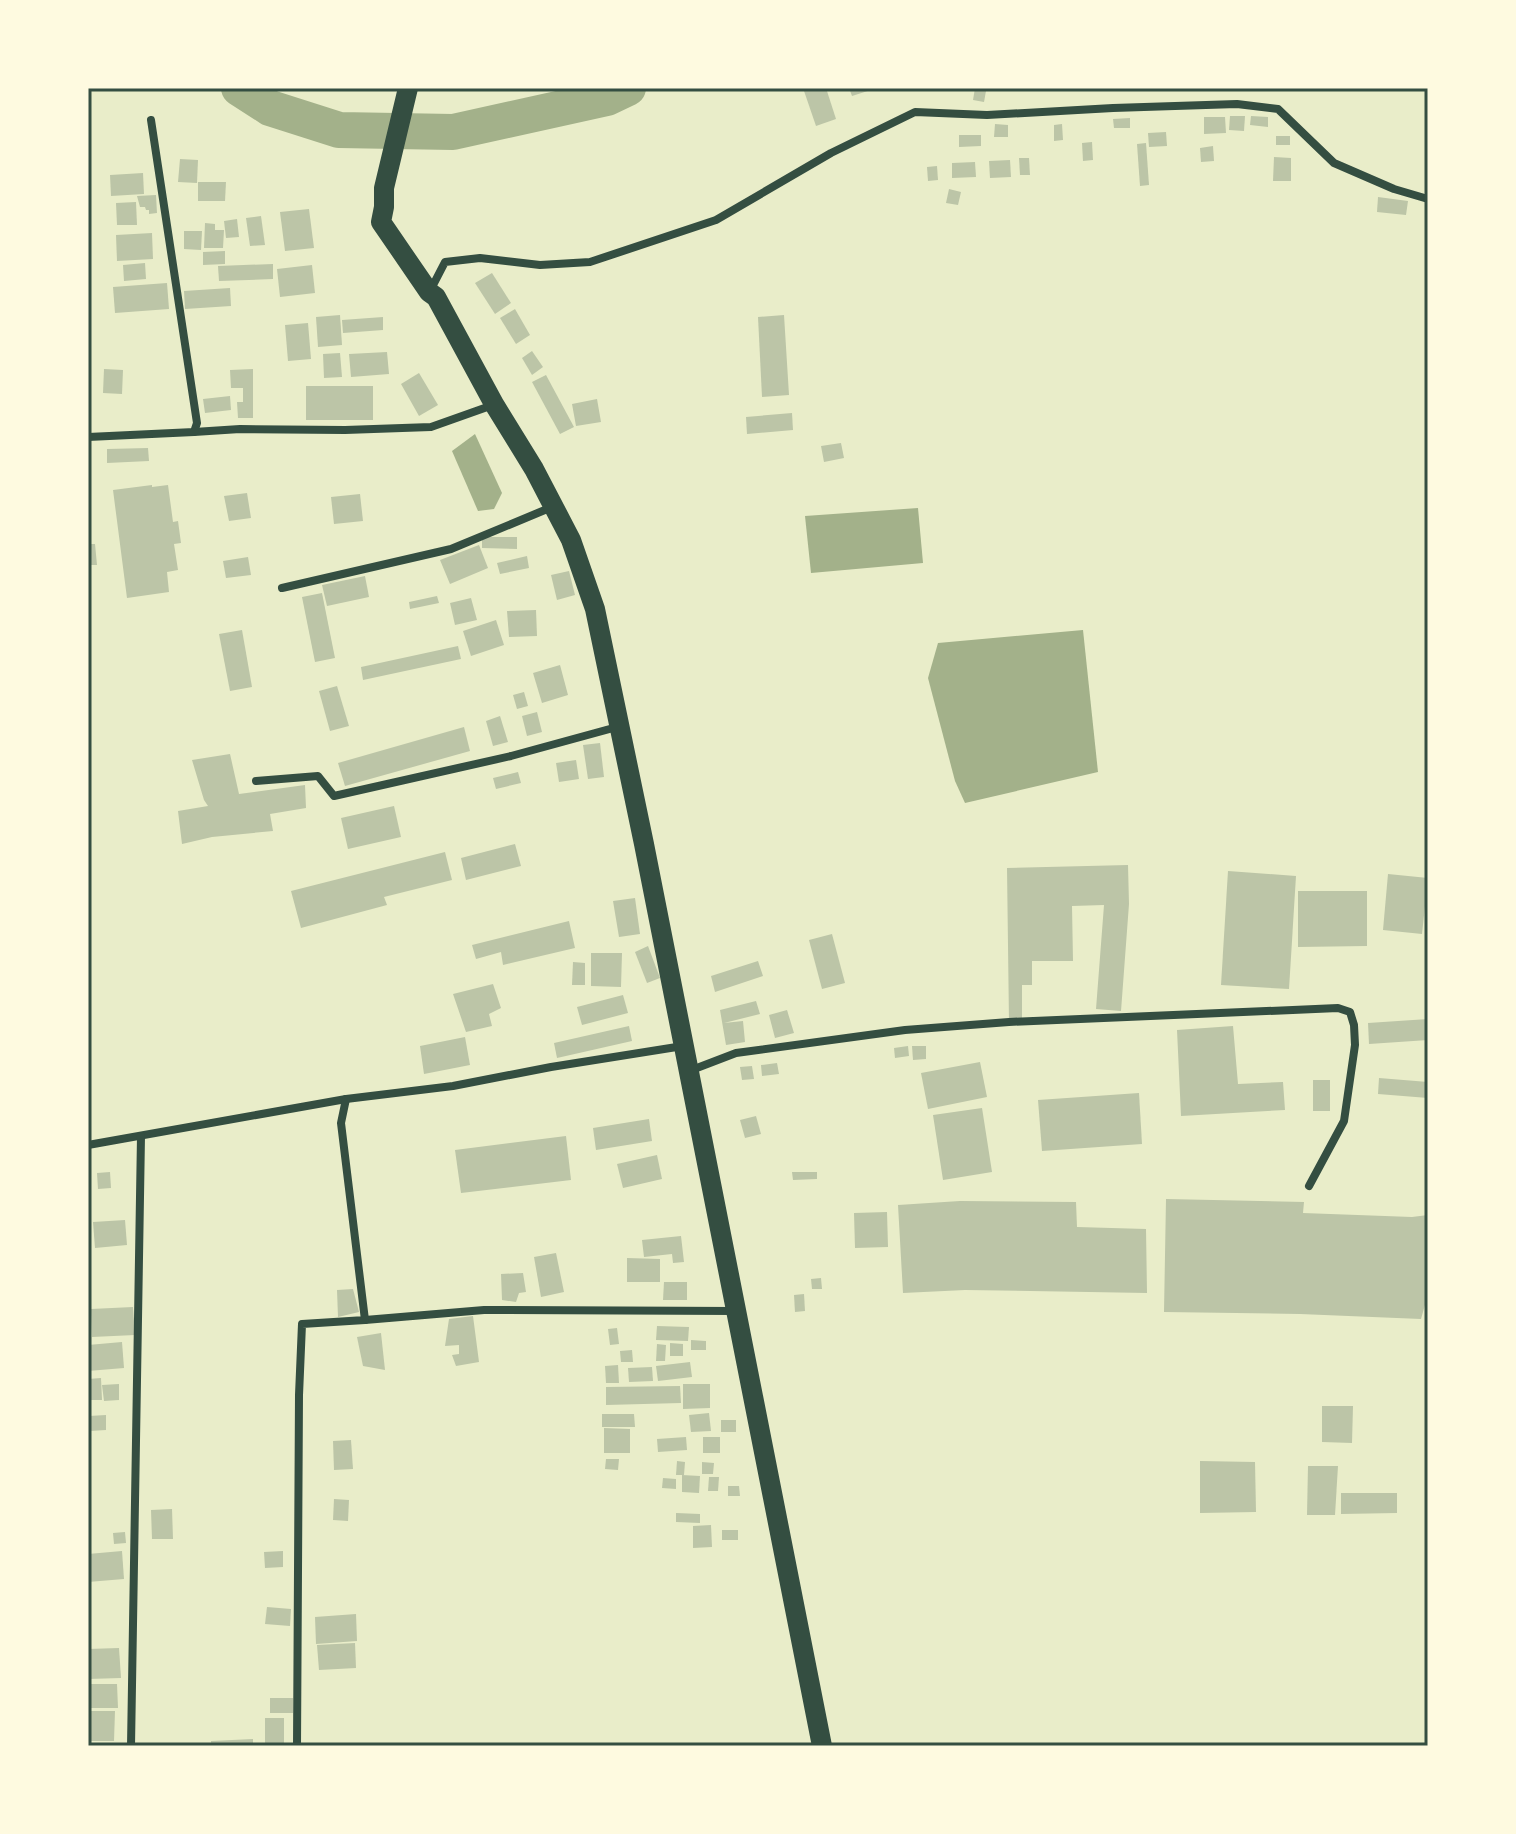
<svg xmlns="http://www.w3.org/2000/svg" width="1516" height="1834" font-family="'DM Sans',sans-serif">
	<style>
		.water { fill: #a3b18a }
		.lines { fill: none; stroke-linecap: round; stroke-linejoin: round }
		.river { stroke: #a3b18a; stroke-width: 36 }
		.building { fill: #bcc5a7 }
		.minor { stroke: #344e41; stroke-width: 8 }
		.primary { stroke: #344e41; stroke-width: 20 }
		.neatline { fill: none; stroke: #344e41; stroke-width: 3 }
	</style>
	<rect width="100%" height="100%" fill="#e9edc9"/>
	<g class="water">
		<path d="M475,434L502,493L494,509L478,511L452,451Z"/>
		<path d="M918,508L923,563L811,573L805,516Z"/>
		<path d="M1083,630L1098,772L965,803L955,781L928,678L938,643Z"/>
	</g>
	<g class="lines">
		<path class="river" d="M239,88L270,108L339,130L453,132L607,98L628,88"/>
	</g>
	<g class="building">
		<path d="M803,88H826L836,119L816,126Z"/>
		<path d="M849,88H874V89L852,96Z"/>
		<path d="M975,88L986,91L984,102L973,100Z"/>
		<path d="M1230,116H1245L1244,131L1229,130Z"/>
		<path d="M1251,116L1268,117V127L1250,125Z"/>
		<path d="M1204,117H1225L1226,133L1204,134Z"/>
		<path d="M1130,118V128H1114L1113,119Z"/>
		<path d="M995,124L1008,125V137H994Z"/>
		<path d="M1062,124L1063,140L1054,141V125Z"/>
		<path d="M1166,132L1167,146L1149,147L1148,133Z"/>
		<path d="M959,135H981V146L959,147Z"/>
		<rect x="1276" y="136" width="14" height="9"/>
		<path d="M1092,142L1093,160L1083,161L1082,143Z"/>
		<path d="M1146,143L1149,185L1140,186L1137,144Z"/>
		<path d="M1213,146L1214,161L1201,162L1200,148Z"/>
		<path d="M1274,157L1291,158V181H1273Z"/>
		<path d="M1019,158H1029L1030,175H1020Z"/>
		<path d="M180,159L198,160L197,183L178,182Z"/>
		<path d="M1010,160L1011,177L990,178L989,161Z"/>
		<path d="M975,162L976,177L952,178V163Z"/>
		<path d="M937,166L938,180L928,181L927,167Z"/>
		<path d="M143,173L144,194L111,196L110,175Z"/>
		<path d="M198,182H226L225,201H198Z"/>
		<path d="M949,189L961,192L958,205L946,203Z"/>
		<path d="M156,195L157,213L149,214V210H146L145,207H140L137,196Z"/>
		<path d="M1378,197L1408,201L1406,215L1377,212Z"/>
		<path d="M136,202L137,225H117L116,203Z"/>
		<path d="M309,209L314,248L285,251L280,212Z"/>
		<path d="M261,216L265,245L250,246L246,218Z"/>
		<path d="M237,219L239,237L226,238L224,221Z"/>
		<path d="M205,223L215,224V230H224L223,248H204Z"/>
		<path d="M184,231H202L201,250L184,249Z"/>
		<path d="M152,233L153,259L117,261L116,235Z"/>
		<path d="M225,251V264L203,265V252Z"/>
		<path d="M145,263L146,279L124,281L123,265Z"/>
		<path d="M273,264V279L219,281L218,266Z"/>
		<path d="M312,265L315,293L280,297L277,269Z"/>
		<path d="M492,273L511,303L495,314L475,283Z"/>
		<path d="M167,283L169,309L115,313L113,287Z"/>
		<path d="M230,288L231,306L185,309L184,291Z"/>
		<path d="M515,309L530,335L516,344L500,318Z"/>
		<path d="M340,315L342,345L318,347L316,317Z"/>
		<path d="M784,315L789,395L762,397L758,317Z"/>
		<path d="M383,317V330L343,333L342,320Z"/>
		<path d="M308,323L311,359L288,361L285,325Z"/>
		<path d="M532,351L543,367L532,375L522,358Z"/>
		<path d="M387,352L389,374L351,377L349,354Z"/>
		<path d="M340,353L342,377L324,378L323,354Z"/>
		<path d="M104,369L123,370L122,394L103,393Z"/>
		<path d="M253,369V418H238L237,402H243V388H231L230,370Z"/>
		<path d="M419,373L438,405L419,416L401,384Z"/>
		<path d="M546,375L574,427L560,434L532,382Z"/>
		<rect x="306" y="386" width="67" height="34"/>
		<path d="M230,396L231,410L205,413L203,399Z"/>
		<path d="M597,399L601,422L576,426L572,404Z"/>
		<path d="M792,413L793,430L747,434L746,417Z"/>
		<path d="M841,443L844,458L824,462L821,446Z"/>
		<path d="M148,448L149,461L107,463V449Z"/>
		<path d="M152,485V487L168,485L173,522L178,521L181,543L174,544L178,570L167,572L169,592L127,598L113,490Z"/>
		<path d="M247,493L251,518L229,521L224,496Z"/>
		<path d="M360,494L363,521L334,524L331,497Z"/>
		<path d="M482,537H517V549L482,548Z"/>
		<path d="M88,544H95L97,565H88Z"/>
		<path d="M479,545L488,568L450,584L440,560Z"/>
		<path d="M527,556L529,568L500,574L497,563Z"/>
		<path d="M248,557L251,575L226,578L223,561Z"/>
		<path d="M569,571L575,595L557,600L551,575Z"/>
		<path d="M365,576L369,597L327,606L322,585Z"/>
		<path d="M322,593L335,658L315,662L302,597Z"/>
		<path d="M437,596L439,603L410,609L409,602Z"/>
		<path d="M471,598L477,620L455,625L450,603Z"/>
		<path d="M536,610L537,636L509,637L507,611Z"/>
		<path d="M496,620L504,645L471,656L463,631Z"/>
		<path d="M242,630L252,687L230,691L219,634Z"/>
		<path d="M458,646L461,659L363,680L361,667Z"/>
		<path d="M560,665L568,695L542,703L533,673Z"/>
		<path d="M337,686L349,726L330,731L319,691Z"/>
		<path d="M524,692L528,706L517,709L513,695Z"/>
		<path d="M537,712L542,732L527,736L522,716Z"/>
		<path d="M500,716L508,742L493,746L486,721Z"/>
		<path d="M464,727L470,751L345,786L338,763Z"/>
		<path d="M600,743L604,777L588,779L583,745Z"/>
		<path d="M230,754L239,794L305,785L306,808L270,814L273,831L212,837L182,844L178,811L208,806L204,800L192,760Z"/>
		<path d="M576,760L579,779L559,782L556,763Z"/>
		<path d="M518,772L521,783L496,789L493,778Z"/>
		<path d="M394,806L401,837L348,849L341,818Z"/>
		<path d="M515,844L521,866L466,880L461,858Z"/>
		<path d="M445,852L452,880L384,897L387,905L301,928L291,891Z"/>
		<path d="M1128,865L1129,904L1121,1011L1096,1009L1104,905L1072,906L1073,961H1032V985H1022V1022H1009L1007,868Z"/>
		<path d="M1228,871L1296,876L1289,989L1221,985Z"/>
		<path d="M1388,874L1428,878L1422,934L1383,930Z"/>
		<path d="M1298,891H1367V946L1298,947Z"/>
		<path d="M635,898L640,934L619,937L613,901Z"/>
		<path d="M569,921L575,948L503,965L501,952L476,959L472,945Z"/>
		<path d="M832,934L845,983L822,989L809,940Z"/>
		<path d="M648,946L660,978L647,983L635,952Z"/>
		<path d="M591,953H622L621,987L591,986Z"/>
		<path d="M758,961L763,976L715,992L711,976Z"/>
		<path d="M573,962L585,963V985H572Z"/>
		<path d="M493,984L501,1008L489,1014L492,1026L466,1032L453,994Z"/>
		<path d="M623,995L628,1013L582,1025L577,1007Z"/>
		<path d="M756,1001L760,1014L724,1023L743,1021L745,1042L726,1045L720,1010Z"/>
		<path d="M787,1010L794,1033L775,1038L769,1015Z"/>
		<path d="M1428,1019V1040L1369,1044L1368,1023Z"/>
		<path d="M629,1026L632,1041L557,1058L554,1043Z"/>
		<path d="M1233,1026L1238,1084L1283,1082L1285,1110L1181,1116L1177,1030Z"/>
		<path d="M465,1037L470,1065L424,1074L420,1046Z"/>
		<path d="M908,1046L909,1056L895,1058L894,1048Z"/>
		<path d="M912,1046H926V1059L913,1060Z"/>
		<path d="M980,1062L987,1097L928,1109L921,1073Z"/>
		<path d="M777,1063L779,1074L762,1076L761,1065Z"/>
		<path d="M752,1066L754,1079L742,1080L740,1067Z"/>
		<path d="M1379,1078L1428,1082V1098L1378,1094Z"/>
		<rect x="1313" y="1080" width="17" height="31"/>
		<path d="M1139,1093L1142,1144L1042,1151L1038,1100Z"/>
		<path d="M982,1108L992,1172L943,1180L933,1115Z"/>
		<path d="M756,1116L761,1134L745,1138L740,1120Z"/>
		<path d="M649,1119L652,1141L596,1150L593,1128Z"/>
		<path d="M566,1136L571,1180L461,1193L455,1150Z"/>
		<path d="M657,1155L662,1179L623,1188L617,1164Z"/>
		<path d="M110,1172L111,1188L98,1189L97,1173Z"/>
		<path d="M792,1172H817V1179L793,1180Z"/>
		<path d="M1166,1199L1304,1202L1303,1213L1412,1217L1428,1215V1294L1421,1319L1300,1314L1164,1312Z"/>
		<path d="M960,1201L1076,1202L1077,1227L1146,1229L1147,1293L965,1290L903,1293L898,1205Z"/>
		<path d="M887,1212L888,1247L855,1248L854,1213Z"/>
		<path d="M125,1220L127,1245L95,1248L93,1222Z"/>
		<path d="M681,1236L684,1262L673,1263L672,1254L644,1257L642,1240Z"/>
		<path d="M556,1253L564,1292L541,1297L534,1257Z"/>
		<path d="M627,1258L660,1259V1282H627Z"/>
		<path d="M523,1273L526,1292L519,1293L516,1302L502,1300L501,1274Z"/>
		<path d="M821,1278L822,1289H812L811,1279Z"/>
		<path d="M664,1282H687V1300H663Z"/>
		<path d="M353,1289L359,1312L338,1317L337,1290Z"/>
		<path d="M804,1294L805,1311L795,1312L794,1295Z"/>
		<path d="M133,1307L135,1335L92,1337L91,1309Z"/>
		<path d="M473,1316L479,1362L456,1366L452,1355L459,1354V1345L445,1346L449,1319Z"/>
		<path d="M657,1326L689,1327L688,1341L656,1340Z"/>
		<path d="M617,1328L619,1344L610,1345L608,1329Z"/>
		<path d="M381,1333L385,1370L363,1366L357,1337Z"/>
		<path d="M691,1340L706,1341V1350H691Z"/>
		<path d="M122,1342L124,1368L88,1371V1345Z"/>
		<path d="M670,1343L683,1344V1356H670Z"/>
		<path d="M657,1344L666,1345L665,1361H656Z"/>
		<path d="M632,1350L633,1362H621L620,1351Z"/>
		<path d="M690,1362L692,1377L658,1381L656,1366Z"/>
		<path d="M618,1365L619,1383H606L605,1366Z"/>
		<path d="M652,1367L653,1381L629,1382L628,1368Z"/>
		<path d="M101,1378L102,1400H88V1379Z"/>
		<path d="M119,1384V1400L104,1401L102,1385Z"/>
		<path d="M683,1384H710V1408L683,1409Z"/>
		<path d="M680,1386L681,1403L606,1405V1387Z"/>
		<path d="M1322,1406H1353L1352,1443L1322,1442Z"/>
		<path d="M709,1413L711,1431L691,1432L689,1415Z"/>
		<path d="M602,1414H634L635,1427H602Z"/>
		<path d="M106,1415V1430L90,1431L89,1416Z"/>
		<rect x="721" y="1420" width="15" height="12"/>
		<path d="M604,1428L630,1429V1453H604Z"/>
		<path d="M686,1437L687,1450L658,1452L657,1439Z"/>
		<rect x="703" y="1437" width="17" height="16"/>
		<path d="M351,1440L353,1469L334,1470L333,1441Z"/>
		<path d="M606,1459H619L618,1470L605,1469Z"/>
		<path d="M677,1461L685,1462L684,1475H676Z"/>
		<path d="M1200,1461L1255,1462L1256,1512L1200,1513Z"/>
		<path d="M702,1462L714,1463L713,1474H702Z"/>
		<path d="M1308,1466H1338L1335,1515H1307Z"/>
		<path d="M682,1475L700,1476L699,1493L682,1492Z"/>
		<path d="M709,1477H719L718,1491H708Z"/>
		<path d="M663,1478L676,1479V1489L662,1488Z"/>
		<path d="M728,1486H739L740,1496H728Z"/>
		<path d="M1341,1493H1397V1513L1341,1514Z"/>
		<path d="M334,1499L349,1500L348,1521L333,1520Z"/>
		<path d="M172,1509L173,1539H152L151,1510Z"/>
		<path d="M676,1513L700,1514V1523L676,1522Z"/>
		<path d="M711,1525L712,1547L693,1548V1526Z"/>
		<rect x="722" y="1530" width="16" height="10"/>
		<path d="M125,1532L126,1543L114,1544L113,1533Z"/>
		<path d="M122,1551L124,1579L88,1582V1554Z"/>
		<path d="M283,1551V1567L265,1568L264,1552Z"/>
		<path d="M267,1607L291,1609L290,1626L265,1624Z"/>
		<path d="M356,1614L357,1641L316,1644L315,1617Z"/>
		<path d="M355,1643L356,1668L319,1670L317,1645Z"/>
		<path d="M119,1648L121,1678L88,1679V1649Z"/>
		<path d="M88,1684H117L118,1708H88Z"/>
		<rect x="270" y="1698" width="23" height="15"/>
		<path d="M88,1711H115L114,1741H88Z"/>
		<rect x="265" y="1718" width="19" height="28"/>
		<path d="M253,1739V1746H211V1741Z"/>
	</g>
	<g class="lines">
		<g class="minor">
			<path d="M430,291L445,262L480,258L540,265L590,262L716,220L831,153L915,112L987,115L1113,108L1237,104L1278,109L1334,163L1394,189L1428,199"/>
			<path d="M194,432L240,429L345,430L431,427L493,405"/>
			<path d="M88,437L194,432L197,423L151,120"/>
			<path d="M282,588L451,549L552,507"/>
			<path d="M256,781L318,776L334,796L511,756L617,727"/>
			<path d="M689,1071L736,1053L905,1030L1009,1022L1338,1008L1350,1012L1354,1025L1355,1045L1344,1121L1309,1186"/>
			<path d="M88,1145L346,1099L453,1086L551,1067L683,1046"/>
			<path d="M365,1320L484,1310L736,1311"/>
			<path d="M131,1746L141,1136"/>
			<path d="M297,1746L299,1395L302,1324L365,1320L341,1123L346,1099"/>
		</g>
		<path class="primary" d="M408,88L384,188V207L381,222L429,292L436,297L494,404L534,469L571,540L595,609L644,844L822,1746"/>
	</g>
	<rect width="1516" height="1834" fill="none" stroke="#fefae0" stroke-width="180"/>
	<rect x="90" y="90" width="1336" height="1654" class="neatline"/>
</svg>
